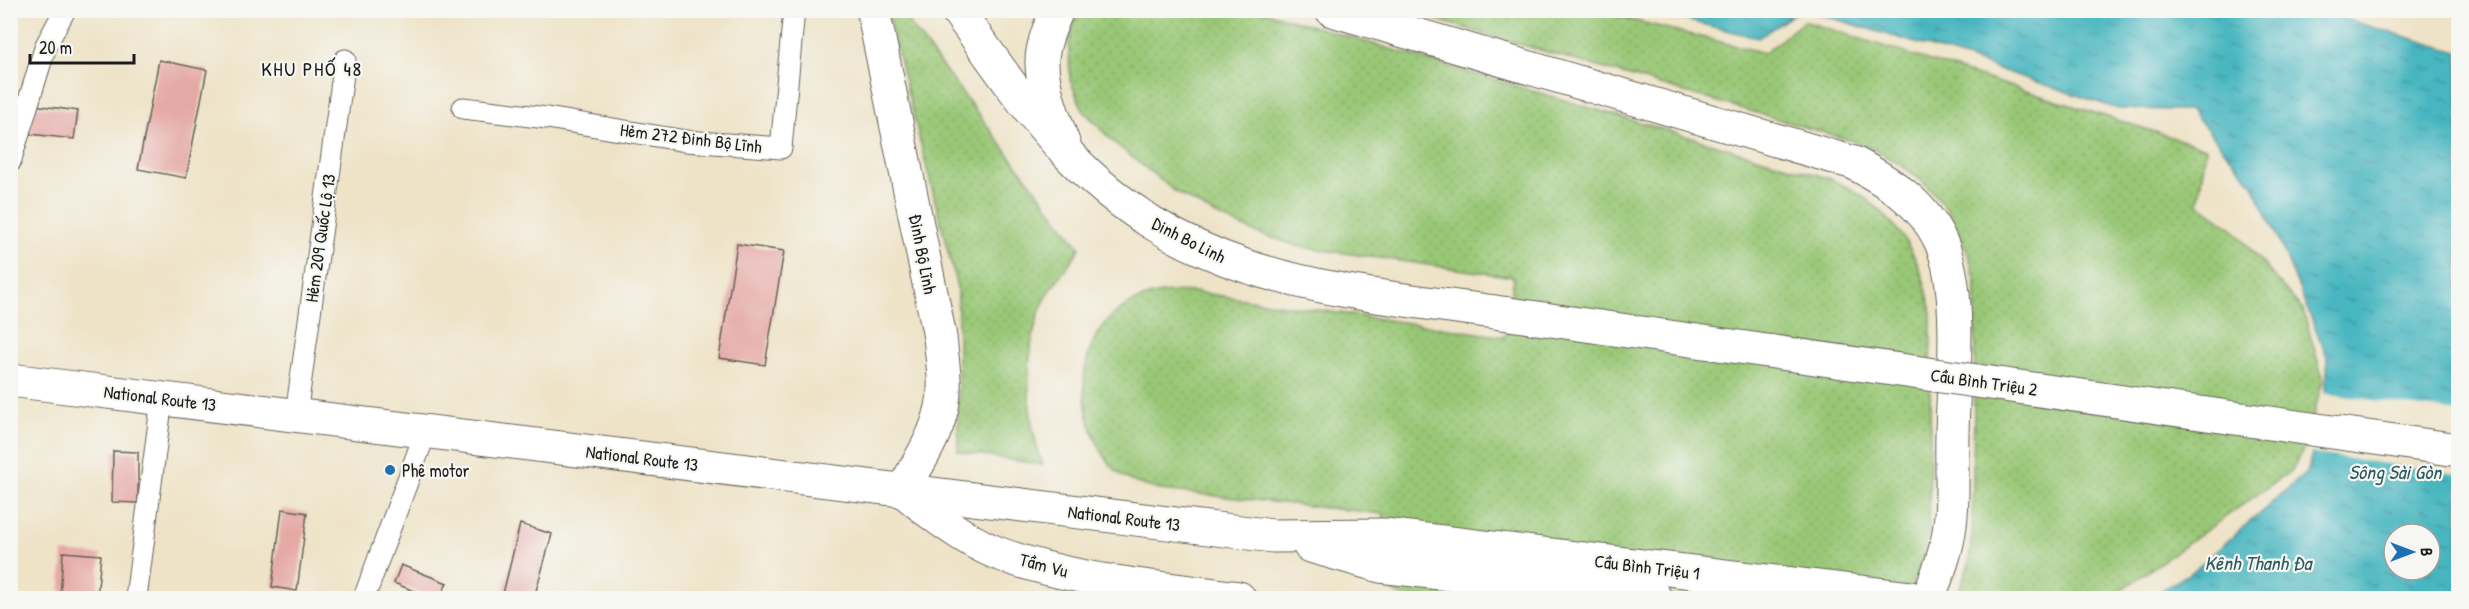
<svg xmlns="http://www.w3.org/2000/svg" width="2469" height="609" font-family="'Patrick Hand',sans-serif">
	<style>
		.grass { fill: url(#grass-dots); stroke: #5a7249; stroke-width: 1.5 }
		.water { fill: url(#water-ripples); stroke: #32696e; stroke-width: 1.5; fill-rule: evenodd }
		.pier { fill: #eee3c7 }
		.building { fill: #e5a9a5 }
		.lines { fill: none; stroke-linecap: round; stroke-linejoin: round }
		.lane-casing { stroke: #666258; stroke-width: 23 }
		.secondary-casing { stroke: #666258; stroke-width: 35 }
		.primary-casing { stroke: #666258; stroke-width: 35 }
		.lane { stroke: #fff; stroke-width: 21 }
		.secondary { stroke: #fff; stroke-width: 33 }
		.primary { stroke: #fff; stroke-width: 33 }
		.primary-bridge-casing { stroke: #666258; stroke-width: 35; stroke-linecap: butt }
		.primary-bridge { stroke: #fff; stroke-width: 33 }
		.poi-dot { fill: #1f6fb2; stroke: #f6f6f2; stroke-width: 2 }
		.labels { text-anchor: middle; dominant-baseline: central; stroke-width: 4.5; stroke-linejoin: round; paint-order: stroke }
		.street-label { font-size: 18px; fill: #1c1c1c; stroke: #f6f6f2 }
		.poi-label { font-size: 18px; fill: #1c1c1c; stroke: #f6f6f2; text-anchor: start }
		.neighbourhood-label { font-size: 20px; letter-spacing: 1.5px; fill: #1c1c1c; stroke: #f6f6f2 }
		.water-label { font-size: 20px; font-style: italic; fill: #2d5a5e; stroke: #f6f6f2 }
	</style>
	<defs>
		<pattern id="grass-dots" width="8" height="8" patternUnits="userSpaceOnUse" patternTransform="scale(1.5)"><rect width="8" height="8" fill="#99c776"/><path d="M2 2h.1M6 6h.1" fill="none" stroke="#83aa66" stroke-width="1.8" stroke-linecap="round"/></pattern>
		<pattern id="water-ripples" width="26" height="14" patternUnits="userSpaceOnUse" patternTransform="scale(1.5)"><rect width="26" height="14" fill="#47b6c0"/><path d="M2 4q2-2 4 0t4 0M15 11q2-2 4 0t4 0" fill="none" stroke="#3a939b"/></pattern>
	</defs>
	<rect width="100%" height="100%" fill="#f6f6f2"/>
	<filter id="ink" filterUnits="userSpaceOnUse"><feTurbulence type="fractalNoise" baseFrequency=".0167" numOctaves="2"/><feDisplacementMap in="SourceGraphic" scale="12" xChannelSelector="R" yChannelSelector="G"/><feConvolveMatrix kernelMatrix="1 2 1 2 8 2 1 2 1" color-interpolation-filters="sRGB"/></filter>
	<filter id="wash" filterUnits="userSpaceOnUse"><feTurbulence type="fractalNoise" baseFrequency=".008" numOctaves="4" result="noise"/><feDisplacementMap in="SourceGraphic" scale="24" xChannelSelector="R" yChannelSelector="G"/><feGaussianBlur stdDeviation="1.35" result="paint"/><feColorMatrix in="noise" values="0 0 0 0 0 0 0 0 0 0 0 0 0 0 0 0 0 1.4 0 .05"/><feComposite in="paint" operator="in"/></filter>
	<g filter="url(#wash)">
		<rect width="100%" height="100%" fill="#eee3c7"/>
		<g class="grass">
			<path d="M887,11H900L1080,248C1068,267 1048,289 1040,310C1024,357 1025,418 1043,465L958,451V291Z"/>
			<path d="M1083,11H1262L1828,178C1887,202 1923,251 1931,314L1929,533L1925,556L1906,598H1419L1401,596L1378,582L1384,514L1161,490C1145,486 1127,482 1115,470C1101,455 1091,431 1087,412C1072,337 1118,286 1195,292L1505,337L1514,277L1301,247L1257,233L1214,214L1174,191L1111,140L1083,110L1070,80L1069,43L1074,22Z"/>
			<path d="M1406,11H1596L1765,53L1804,21L2206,148L2198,203L2232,228L2303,310L2323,379L2306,444L2292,470L2110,598H1956L1969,563L1972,535L1976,283C1960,210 1925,170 1856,142Z"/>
		</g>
		<g class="water">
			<path d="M1649,11H1799L1758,38Z"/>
			<path d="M1809,11H2318L2458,52V598H2149L2192,572L2306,473L2323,420L2328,359L2278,238L2252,183L2191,110L2118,109L1956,55ZM2394,534H2430V570H2394Z"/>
		</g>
		<path class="pier" d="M2322,393L2458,412V474L2310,453L2320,419Z"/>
		<g id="blocks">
			<g class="building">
				<path d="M159,60L207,70L186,178L138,169Z"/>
				<path d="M34,105L78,111L74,139L30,134Z"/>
				<path d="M737,244L784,251L765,365L719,358Z"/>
				<path d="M113,451L138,452V503L112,502Z"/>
				<path d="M282,509L307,513L297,591L272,587Z"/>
				<path d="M520,524L552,534L534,598H502Z"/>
				<path d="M63,552L101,555L97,598H60Z"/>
				<path d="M401,565L447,583L440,598H432L394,583Z"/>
			</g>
		</g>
	</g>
	<g filter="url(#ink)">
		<use href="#blocks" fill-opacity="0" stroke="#666258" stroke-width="1.5"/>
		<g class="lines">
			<g class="lane-casing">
				<g id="lane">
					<path d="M463,108L547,118L686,141L781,148L794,10"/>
					<path d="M10,162L46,45L65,10"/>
					<path d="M296,415L345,60"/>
					<path d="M136,598L162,399"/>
					<path d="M364,598L426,431"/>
				</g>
			</g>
			<g class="secondary-casing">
				<g id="secondary">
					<path d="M1057,10C1050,27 1041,47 1042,65C1043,94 1057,124 1066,151"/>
					<path d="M1332,10L1854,163C1889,182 1922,202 1940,240C1963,289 1953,380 1952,434C1951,464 1954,495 1950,525C1947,551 1938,574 1928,598"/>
					<path d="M903,490C928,512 966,541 997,553C1073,582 1159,587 1239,598"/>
				</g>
			</g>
			<g class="primary-casing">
				<g id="primary">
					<path d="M873,10L940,337C942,359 947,385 942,407C936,437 918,463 903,490"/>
					<path d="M957,10C992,58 1025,108 1065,151C1191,285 1339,290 1509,314"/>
					<path d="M10,380L1273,536L1384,535L1910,598"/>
					<path d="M1310,546L1380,566L1655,598"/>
				</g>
			</g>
			<use href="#lane" class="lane"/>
			<use href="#secondary" class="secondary"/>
			<use href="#primary" class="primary"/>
			<g class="primary-bridge-casing">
				<path id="primary-bridge" d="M1509,314L2458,450"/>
			</g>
			<use href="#primary-bridge" class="primary-bridge"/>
		</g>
	</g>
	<circle class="poi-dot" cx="390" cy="470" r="6"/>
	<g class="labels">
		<g class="street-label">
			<text transform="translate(691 138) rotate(7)">Hẻm 272 Đinh Bộ Lĩnh</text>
			<text transform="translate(320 238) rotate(-82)">Hẻm 209 Quốc Lộ 13</text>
			<text transform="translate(1189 240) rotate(27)">Dinh Bo Linh</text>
			<text transform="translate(923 254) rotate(79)">Đinh Bộ Lĩnh</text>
			<text transform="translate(1984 382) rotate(8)">Cầu Bình Triệu 2</text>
			<text transform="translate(160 398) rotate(7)">National Route 13</text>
			<text transform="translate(642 458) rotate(7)">National Route 13</text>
			<text transform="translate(1124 518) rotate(7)">National Route 13</text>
			<text transform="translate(1044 565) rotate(15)">Tầm Vu</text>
			<text transform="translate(1647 567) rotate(7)">Cầu Bình Triệu 1</text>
		</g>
		<g class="poi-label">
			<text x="402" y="470">Phê motor</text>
		</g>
		<g class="neighbourhood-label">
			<text x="312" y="68">KHU PHỐ 48</text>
		</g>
		<g class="water-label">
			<text x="2395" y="471">Sông Sài Gòn</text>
			<text x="2258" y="562">Kênh Thanh Đa</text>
		</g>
	</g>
	<rect width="2469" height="609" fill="none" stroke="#f6f6f2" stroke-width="36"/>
	<g transform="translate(2412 552) rotate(90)"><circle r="28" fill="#f6f6f2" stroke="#9f9f9c" stroke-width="1.5"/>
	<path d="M0-4.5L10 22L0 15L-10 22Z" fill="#1f6fb2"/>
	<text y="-9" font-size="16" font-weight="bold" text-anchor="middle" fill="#1c1c1c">B</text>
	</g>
	<path d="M30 54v9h104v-9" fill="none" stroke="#1c1c1c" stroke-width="3"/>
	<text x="39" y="54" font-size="18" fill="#1c1c1c" stroke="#f6f6f2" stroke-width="4.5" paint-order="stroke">20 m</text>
</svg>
